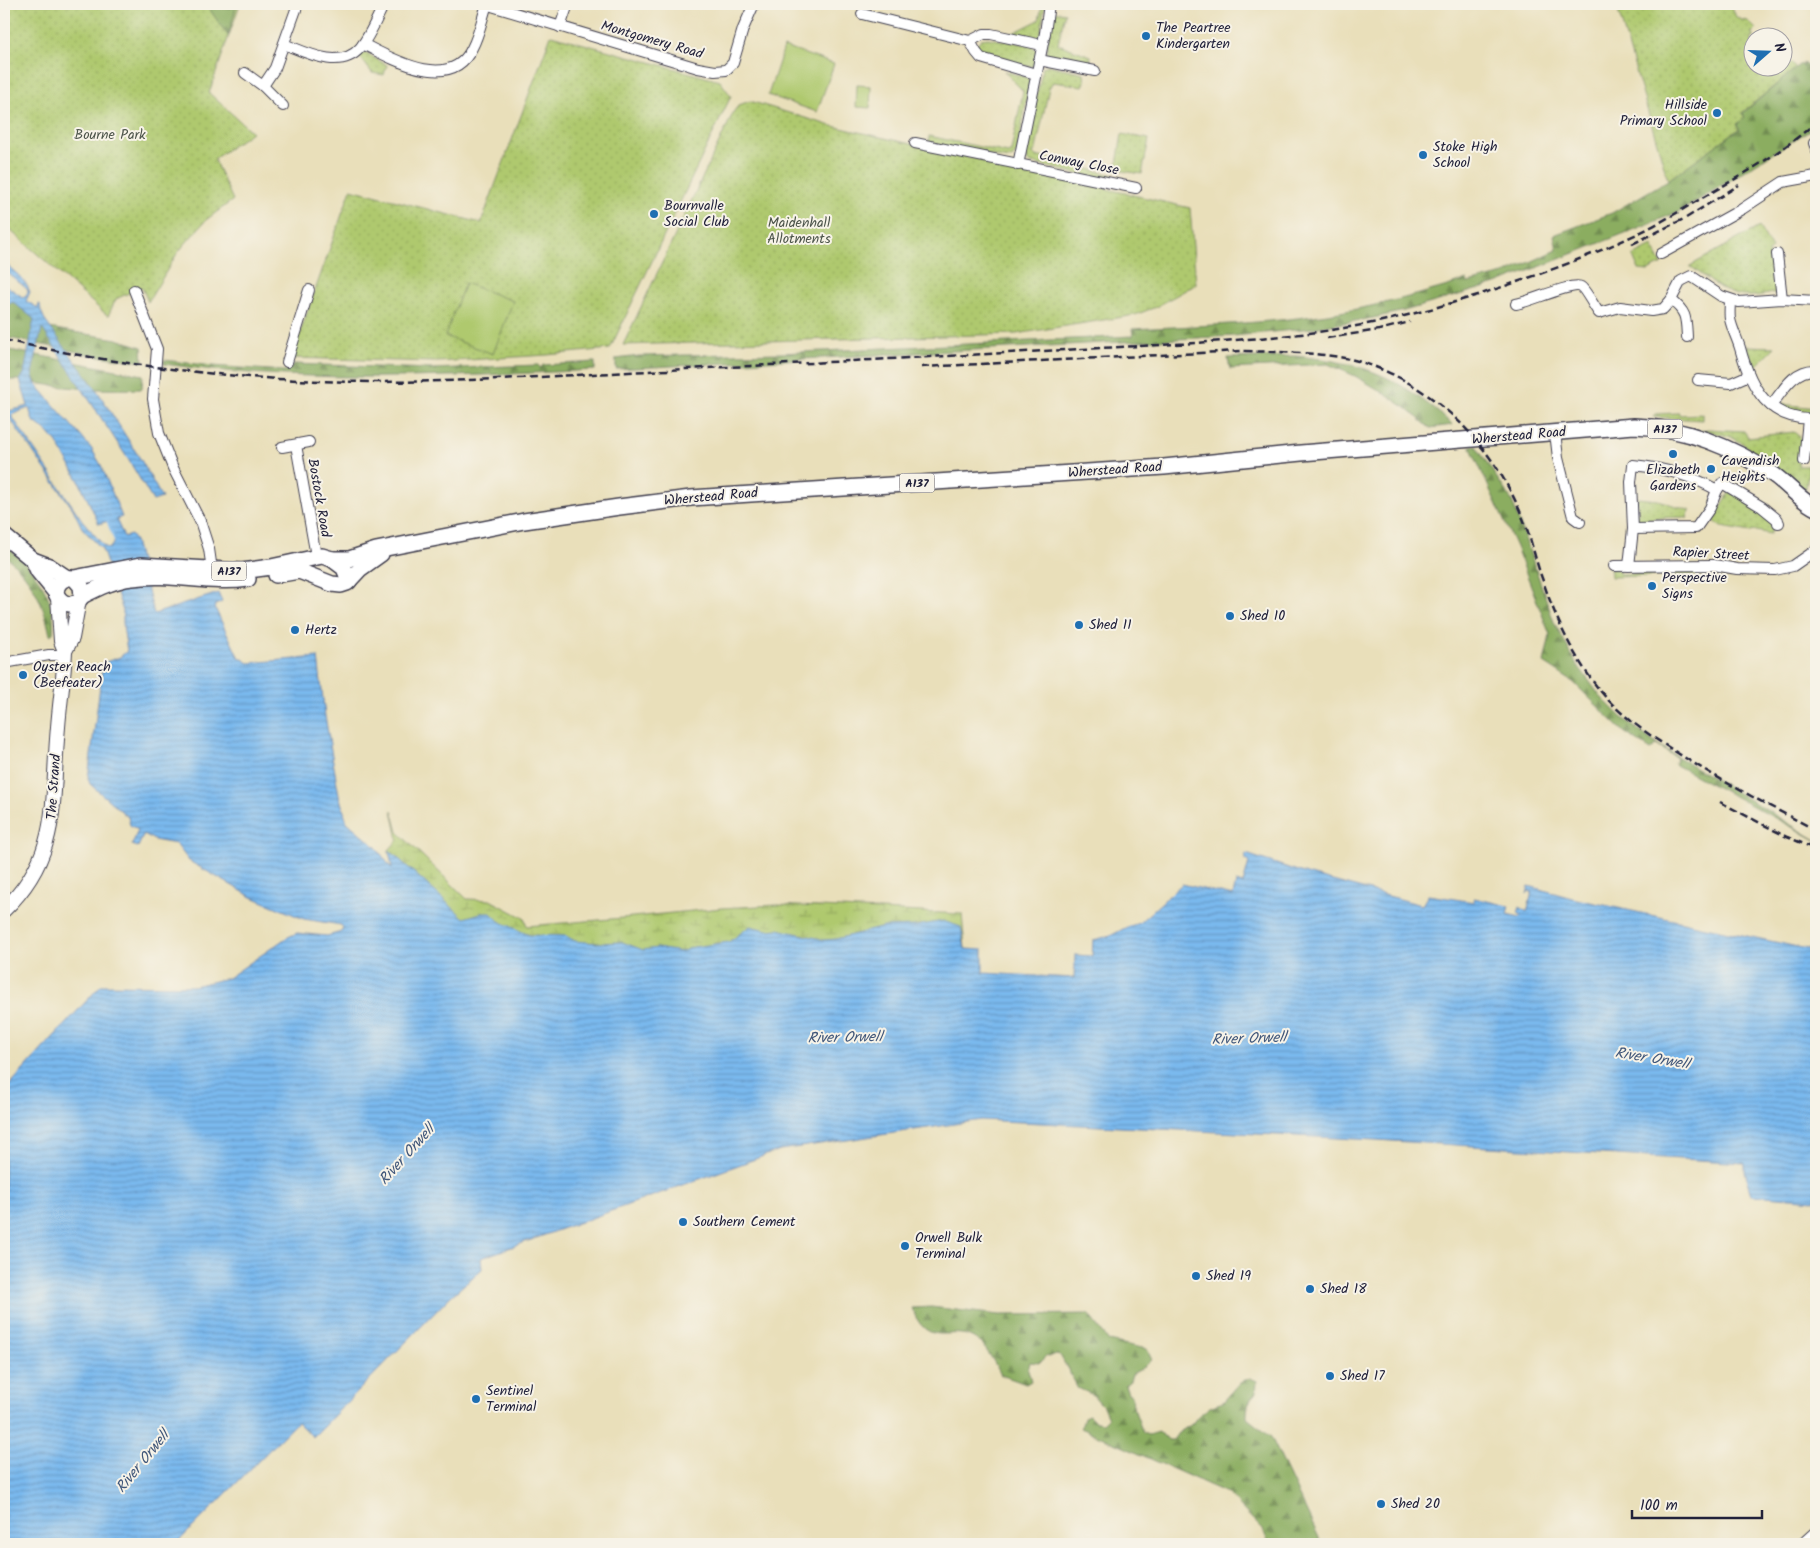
<svg xmlns="http://www.w3.org/2000/svg" width="1820" height="1548" font-family="Kalam,sans-serif">
	<style>
		.green { fill: url(#green-dots); stroke: #687654 }
		.forest { fill: url(#forest-firs); stroke: #56684e }
		.wetland { fill: url(#wetland-marsh); stroke: #687654 }
		.pitch { fill: #afc96e; stroke: #687654 }
		.water { fill: url(#water-rules); stroke: #4e6e94; fill-rule: evenodd }
		.lines { fill: none; stroke-linecap: round; stroke-linejoin: round }
		.stream { stroke: #7ab9ee; stroke-width: 2.5 }
		.street-casing { stroke: #403e4e; stroke-width: 12 }
		.secondary-casing { stroke: #403e4e; stroke-width: 16 }
		.primary-casing { stroke: #403e4e; stroke-width: 18 }
		.street { stroke: #fff; stroke-width: 10 }
		.secondary { stroke: #fff; stroke-width: 14 }
		.primary { stroke: #fff; stroke-width: 15 }
		.rail { stroke: #22223b; stroke-width: 2.5; stroke-dasharray: 8 4; stroke-linecap: butt }
		.poi-dot { fill: #1f6fb2; stroke: #f7f3e8; stroke-width: 2 }
		.labels { text-anchor: middle; dominant-baseline: central; stroke-width: 4; stroke-linejoin: round; paint-order: stroke }
		.shield { fill: #f7f3e8; stroke: #62616f; stroke-width: 1 }
		.shield-label { font-size: 12px; font-weight: bold; fill: #22223b }
		.poi-label { font-size: 14px; fill: #22223b; stroke: #f7f3e8; text-anchor: start }
		.street-label { font-size: 14px; fill: #22223b; stroke: #f7f3e8 }
		.park-label { font-size: 14px; fill: #4c544a; stroke: #f7f3e8 }
		.water-label { font-size: 15px; font-style: italic; fill: #41577a; stroke: #f7f3e8 }
	</style>
	<defs>
		<pattern id="green-dots" width="8" height="8" patternUnits="userSpaceOnUse" patternTransform="scale(1.25)"><rect width="8" height="8" fill="#afc96e"/><path d="M2 2h.1M6 6h.1" fill="none" stroke="#96ac60" stroke-width="1.8" stroke-linecap="round"/></pattern>
		<pattern id="forest-firs" width="22" height="20" patternUnits="userSpaceOnUse" patternTransform="scale(1.25)"><rect width="22" height="20" fill="#8bad61"/><path d="M5 1l3.5 6h-7zM16 11l3.5 6h-7z" fill="#718c51"/></pattern>
		<pattern id="wetland-marsh" width="20" height="14" patternUnits="userSpaceOnUse" patternTransform="scale(1.25)"><rect width="20" height="14" fill="#afc96e"/><path d="M1 5h8M5 5V1M11 12h8M15 12V8" fill="none" stroke="#96ac60"/></pattern>
		<pattern id="water-rules" width="6" height="5" patternUnits="userSpaceOnUse" patternTransform="scale(1.25)"><rect width="6" height="5" fill="#7ab9ee"/><path d="M0 2.5h6" fill="none" stroke="#6496c2"/></pattern>
	</defs>
	<rect width="100%" height="100%" fill="#f7f3e8"/>
	<filter id="ink" filterUnits="userSpaceOnUse"><feTurbulence type="fractalNoise" baseFrequency=".02" numOctaves="2"/><feDisplacementMap in="SourceGraphic" scale="10" xChannelSelector="R" yChannelSelector="G"/><feConvolveMatrix kernelMatrix="1 2 1 2 8 2 1 2 1" color-interpolation-filters="sRGB"/></filter>
	<filter id="wash" filterUnits="userSpaceOnUse"><feTurbulence type="fractalNoise" baseFrequency=".0096" numOctaves="4" result="noise"/><feDisplacementMap in="SourceGraphic" scale="20" xChannelSelector="R" yChannelSelector="G"/><feGaussianBlur stdDeviation="1.12" result="paint"/><feColorMatrix in="noise" values="0 0 0 0 0 0 0 0 0 0 0 0 0 0 0 0 0 1.4 0 .05"/><feComposite in="paint" operator="in"/></filter>
	<g filter="url(#wash)">
		<rect width="100%" height="100%" fill="#e9dfba"/>
		<g class="green">
			<path d="M4,4H240L209,93L252,132L214,159L233,200L206,220L178,252L148,302L142,287L116,299L108,316L11,231L4,216Z"/>
			<path d="M1616,4H1731L1736,17L1742,20L1748,21L1756,29L1751,34L1755,37L1752,38V68H1782L1783,64L1786,67L1791,63L1796,68L1743,112L1746,124L1668,180Z"/>
			<path d="M1042,5L1045,6L1040,36L1036,38L1011,34L1039,20Z"/>
			<path d="M1053,11L1065,13L1058,44L1091,56L1090,64C1081,68 1053,61 1046,54Z"/>
			<path d="M551,35L720,81L731,96L610,349L547,355L437,362L291,358L351,189L481,223Z"/>
			<path d="M988,38L1029,45L1036,49L1038,54L1034,66C1024,67 987,59 980,52C978,49 978,48 977,44L981,39Z"/>
			<path d="M363,52L387,65L384,75L372,73L357,53Z"/>
			<path d="M1048,65L1084,73L1085,82L1083,86L1053,82L1049,88L1036,149L1033,153L1036,156L1113,175L1112,182L1028,162L1024,152L1043,67Z"/>
			<path d="M1004,71L1028,78L1030,81L1017,153L1013,157L1008,159L929,143V136L1008,153L1011,151L1023,91Z"/>
			<path d="M750,101L828,125L1190,208L1196,284L1156,307L1135,315L1016,334L623,345L734,111L739,105Z"/>
			<path d="M1122,134L1149,139L1142,174L1116,170Z"/>
			<path d="M1759,227L1772,249L1768,252L1776,268L1779,292C1767,294 1755,297 1744,296C1724,295 1705,276 1690,266Z"/>
			<path d="M1652,246L1662,264L1648,271L1639,270L1633,256Z"/>
			<path d="M1746,346L1775,347L1756,366Z"/>
			<path d="M1781,404L1816,408V415L1799,414L1784,409Z"/>
			<path d="M1679,413V415L1702,414V420L1653,417L1655,414Z"/>
			<path d="M1707,429L1744,431L1748,437L1794,432L1801,438L1798,466H1809L1806,488L1805,489L1757,456L1742,443L1729,436L1702,430Z"/>
			<path d="M1730,492C1746,501 1761,510 1776,522L1770,534L1752,530L1751,532L1722,527L1713,520Z"/>
			<path d="M1637,498L1658,500L1691,511L1688,514L1687,519L1685,517L1654,518L1644,526L1637,524L1635,517L1638,513Z"/>
			<path d="M1610,569L1619,570V574L1659,573V569L1725,570L1730,573L1731,578L1716,575H1684L1611,577Z"/>
		</g>
		<g class="forest">
			<path d="M210,4H237L228,36L210,10Z"/>
			<path d="M1803,63L1815,73L1809,79L1814,87L1816,85V126L1681,211L1496,284L1404,311L1373,318L1313,328L1234,336L616,369V359L639,356L781,353L1133,336L1132,329C1212,325 1293,323 1371,306C1403,299 1435,290 1467,280L1468,283L1504,274L1557,250L1554,235L1612,213L1668,180L1739,129L1737,124L1745,118L1743,113L1796,68L1801,64L1804,68Z"/>
			<path d="M13,302L34,318V329L42,327L117,339L142,347L143,362L97,356L4,337V303Z"/>
			<path d="M4,349L143,375L142,389C107,390 70,389 35,383L32,373L24,374L20,380H4Z"/>
			<path d="M1296,356C1368,363 1399,377 1453,425L1430,428L1406,408L1379,390L1355,376L1328,364L1230,369L1228,358Z"/>
			<path d="M164,360L213,366L284,371L290,369L294,364L431,369L538,365L541,368L543,365L595,362V370C451,377 308,384 164,364Z"/>
			<path d="M1470,446H1476L1512,501L1554,622L1576,663L1600,696L1621,717L1655,743L1816,840L1674,764L1677,758L1656,745L1651,750L1624,732L1573,682L1544,663L1550,635L1516,547Z"/>
			<path d="M4,544C32,568 57,593 53,633L50,635C43,600 31,577 4,555Z"/>
			<path d="M931,1307L999,1315L1088,1314L1109,1341L1147,1349L1152,1359L1143,1368L1132,1374L1130,1381L1125,1385L1128,1393L1132,1396L1133,1406L1143,1433L1148,1435L1158,1432L1169,1440H1173L1178,1433L1192,1424L1198,1416L1210,1407L1224,1401L1241,1382L1250,1378L1257,1381L1256,1393C1248,1400 1247,1408 1247,1418L1271,1437L1322,1544H1269L1263,1530L1227,1493L1081,1428L1084,1417L1089,1415L1096,1422L1103,1423L1108,1418L1103,1406L1093,1395L1078,1388L1060,1355L1056,1354L1048,1357L1046,1356L1039,1363L1030,1362L1028,1370L1031,1381L1026,1384L1001,1375C995,1364 989,1351 979,1342C954,1320 929,1354 912,1308Z"/>
		</g>
		<path class="wetland" d="M392,810L398,832L467,899L490,900L524,918L527,926L623,918L722,908L778,905L962,914L965,949L705,967L475,927L393,871L389,850L398,840Z"/>
		<g class="pitch">
			<path d="M784,47L834,64L817,112L768,95Z"/>
			<path d="M857,85L871,86L870,108L856,107Z"/>
			<path d="M465,283L513,301L493,354L445,336Z"/>
		</g>
		<path class="water" d="M4,263C14,271 26,280 30,292L26,301L38,308L39,304H40L41,311L46,322L98,392L141,460L162,498L153,501L128,459L42,328L32,373L35,383L91,448L101,465L122,517L116,519L124,537L131,535L135,541L154,614L218,593L222,602L214,606L238,656L249,663L318,657L325,716L339,795L347,822L375,846L392,869L389,850L464,918L481,913H491L499,921L529,935L566,936L575,941L597,943L622,942L643,950L657,948L681,952L693,947L729,942L750,926L767,930L778,929L825,940L836,939L884,927L916,926L943,921L961,927L965,949L983,950V973L1074,978L1075,955L1092,956L1093,940L1110,936L1127,927L1139,923L1182,884L1233,896L1236,882L1243,884L1249,862L1245,860L1246,854L1310,875L1422,905L1428,895L1474,902V898L1509,906L1507,914L1520,917L1521,915L1518,913L1520,907L1527,912L1532,892L1529,891L1527,894L1529,886L1572,898L1816,951V1200L1752,1195L1745,1171V1163L1376,1140L981,1120L780,1150L481,1258L482,1269L451,1296L313,1437L297,1422L176,1544H4V1091L101,985L193,986L228,978L286,938L297,933L327,936L338,933L341,932L343,928L341,925L304,919L252,897L189,861L176,844L154,840L144,834L138,847L132,845L138,830L130,825L128,817L90,784L88,778L103,663L120,657L127,651L123,626V611L102,549L82,528L73,509L4,410V404L9,411L28,406L20,380L24,374L34,319L13,302L4,306V300L7,299L4,297V284L24,298L28,292L27,289L4,270ZM29,408L33,421L48,432L57,443L79,481L99,524L108,521L116,540L109,549L104,546L82,520L11,415Z"/>
		<g class="lines">
			<path class="stream" d="M107,519L116,543"/>
		</g>
	</g>
	<g filter="url(#ink)">
		<g class="lines">
			<g class="street-casing">
				<g id="street">
					<path d="M485,4L698,68L715,71L726,70L733,63L743,29L754,4"/>
					<path d="M862,14L970,41"/>
					<path d="M560,27L568,4"/>
					<path d="M284,44C305,52 340,71 360,48C370,36 377,18 384,4"/>
					<path d="M363,44C392,59 451,93 472,48C479,35 482,19 487,4"/>
					<path d="M1039,60L1095,71"/>
					<path d="M245,73L263,86L275,68L298,4"/>
					<path d="M1036,74L981,58L976,52L970,41L984,34H991L1042,45"/>
					<path d="M263,86L283,106"/>
					<path d="M915,143L1136,188"/>
					<path d="M1814,143L1816,149"/>
					<path d="M1018,165L1045,33L1049,4"/>
					<path d="M1661,254L1742,209L1783,182L1816,176"/>
					<path d="M1777,254L1782,299"/>
					<path d="M134,290L157,349L153,399L159,433L173,468L200,521L209,549L212,570"/>
					<path d="M1671,300C1687,312 1686,319 1687,337"/>
					<path d="M1730,300C1730,306 1729,313 1730,319C1732,329 1737,338 1740,348C1751,389 1769,421 1816,419"/>
					<path d="M1516,304C1529,302 1573,282 1581,287C1585,289 1595,308 1599,313L1620,307L1651,311L1663,309L1671,300L1681,281L1691,276L1721,296L1739,302L1782,299L1816,301"/>
					<path d="M287,362L309,290"/>
					<path d="M1698,380L1731,383L1749,375"/>
					<path d="M1771,406C1783,390 1794,369 1816,370"/>
					<path d="M1555,432L1558,458L1573,517L1580,522"/>
					<path d="M296,445L316,556"/>
					<path d="M282,447L309,442"/>
					<path d="M1804,461L1808,419"/>
					<path d="M1633,529L1696,528L1710,508L1717,490"/>
					<path d="M1614,566L1714,565L1737,569L1775,570L1793,566L1816,550"/>
					<path d="M1629,566L1633,529L1631,482L1633,465C1662,468 1691,475 1717,490L1722,483L1762,507L1778,520V523H1779"/>
					<path d="M4,663L49,655H65"/>
				</g>
			</g>
			<g class="secondary-casing">
				<g id="secondary">
					<path d="M65,651L72,638L79,600"/>
					<path d="M4,910C62,854 51,800 58,727C60,701 64,676 65,651L61,641L58,597"/>
					<path d="M1805,1544L1816,1534"/>
				</g>
			</g>
			<g class="primary-casing">
				<g id="primary">
					<path d="M4,536L33,560L49,566L67,578"/>
					<path d="M332,559H349L376,550L524,521L619,507L691,498L1164,467L1301,453L1634,426C1684,427 1733,447 1774,475C1788,485 1801,501 1816,508"/>
					<path d="M33,560L38,571L56,593"/>
					<path d="M276,575L299,571L332,584L341,585L347,583L360,569L381,554"/>
					<path d="M74,578L81,586L82,596C75,608 61,606 56,593C56,582 64,577 74,578L141,565L242,571L271,567L322,556L332,559L344,568L349,581"/>
					<path d="M82,596C98,588 114,580 132,578C171,572 210,585 248,579"/>
				</g>
			</g>
			<use href="#street" class="street"/>
			<use href="#secondary" class="secondary"/>
			<use href="#primary" class="primary"/>
			<g class="rail">
				<path d="M1632,244L1686,218L1739,185"/>
				<path d="M1327,338L1379,330L1410,322"/>
				<path d="M4,340C108,363 213,377 319,381C441,385 564,375 686,369C856,361 1026,352 1196,343C1247,339 1299,336 1350,327C1394,320 1436,308 1478,295C1536,276 1593,256 1647,229C1671,217 1693,203 1716,190C1751,170 1786,149 1816,122"/>
				<path d="M921,367L1241,351C1274,352 1318,352 1350,359C1428,378 1492,442 1522,516C1531,537 1535,560 1543,581C1556,620 1573,656 1598,688C1620,716 1649,735 1679,754C1723,782 1769,806 1816,830"/>
				<path d="M1720,802L1787,837L1816,849"/>
			</g>
		</g>
	</g>
	<g class="poi-dot">
		<circle cx="1146" cy="36" r="5"/>
		<circle cx="1717" cy="113" r="5"/>
		<circle cx="1423" cy="155" r="5"/>
		<circle cx="654" cy="214" r="5"/>
		<circle cx="1673" cy="454" r="5"/>
		<circle cx="1711" cy="469" r="5"/>
		<circle cx="1652" cy="586" r="5"/>
		<circle cx="1230" cy="616" r="5"/>
		<circle cx="1079" cy="625" r="5"/>
		<circle cx="295" cy="630" r="5"/>
		<circle cx="23" cy="675" r="5"/>
		<circle cx="683" cy="1222" r="5"/>
		<circle cx="905" cy="1246" r="5"/>
		<circle cx="1196" cy="1276" r="5"/>
		<circle cx="1310" cy="1289" r="5"/>
		<circle cx="1330" cy="1376" r="5"/>
		<circle cx="476" cy="1399" r="5"/>
		<circle cx="1381" cy="1504" r="5"/>
	</g>
	<g class="labels">
		<g class="shield">
			<rect x="1647.5" y="419.5" width="35" height="19" rx="4"/>
			<rect x="899.5" y="473.5" width="35" height="19" rx="4"/>
			<rect x="211.5" y="561.5" width="35" height="19" rx="4"/>
		</g>
		<g class="shield-label">
			<text x="1665" y="429">A137</text>
			<text x="917" y="483">A137</text>
			<text x="229" y="571">A137</text>
		</g>
		<g class="poi-label">
			<text x="1156" y="28">The Peartree<tspan x="1156" dy="16">Kindergarten</tspan></text>
			<text x="1707" y="105" text-anchor="end">Hillside<tspan x="1707" dy="16">Primary School</tspan></text>
			<text x="1433" y="147">Stoke High<tspan x="1433" dy="16">School</tspan></text>
			<text x="664" y="206">Bournvalle<tspan x="664" dy="16">Social Club</tspan></text>
			<text x="1721" y="461">Cavendish<tspan x="1721" dy="16">Heights</tspan></text>
			<text x="1673" y="470" text-anchor="middle">Elizabeth<tspan x="1673" dy="16">Gardens</tspan></text>
			<text x="1662" y="578">Perspective<tspan x="1662" dy="16">Signs</tspan></text>
			<text x="1240" y="616">Shed 10</text>
			<text x="1089" y="625">Shed 11</text>
			<text x="305" y="630">Hertz</text>
			<text x="33" y="667">Oyster Reach<tspan x="33" dy="16">(Beefeater)</tspan></text>
			<text x="693" y="1222">Southern Cement</text>
			<text x="915" y="1238">Orwell Bulk<tspan x="915" dy="16">Terminal</tspan></text>
			<text x="1206" y="1276">Shed 19</text>
			<text x="1320" y="1289">Shed 18</text>
			<text x="1340" y="1376">Shed 17</text>
			<text x="486" y="1391">Sentinel<tspan x="486" dy="16">Terminal</tspan></text>
			<text x="1391" y="1504">Shed 20</text>
		</g>
		<g class="street-label">
			<text transform="translate(652 40) rotate(16)">Montgomery Road</text>
			<text transform="translate(1079 163) rotate(11)">Conway Close</text>
			<text transform="translate(1519 436) rotate(-5)">Wherstead Road</text>
			<text transform="translate(1115 470) rotate(-4)">Wherstead Road</text>
			<text transform="translate(711 497) rotate(-5)">Wherstead Road</text>
			<text transform="translate(319 498) rotate(80)">Bostock Road</text>
			<text transform="translate(1711 554) rotate(3)">Rapier Street</text>
			<text transform="translate(54 787) rotate(-86)">The Strand</text>
		</g>
		<g class="park-label">
			<text x="110" y="135">Bourne Park</text>
			<text x="799" y="223">Maidenhall<tspan x="799" dy="16">Allotments</tspan></text>
		</g>
		<g class="water-label">
			<text transform="translate(845 1038) rotate(-1)">River Orwell</text>
			<text transform="translate(1249 1039) rotate(-2)">River Orwell</text>
			<text transform="translate(1652 1059) rotate(9)">River Orwell</text>
			<text transform="translate(407 1155) rotate(-48)">River Orwell</text>
			<text transform="translate(143 1462) rotate(-51)">River Orwell</text>
		</g>
	</g>
	<rect width="1820" height="1548" fill="none" stroke="#f7f3e8" stroke-width="20"/>
	<g transform="translate(1768 52) rotate(70)"><circle r="24" fill="#f7f3e8" stroke="#a29fa3"/>
	<path d="M0-4L9 19L0 12L-9 19Z" fill="#1f6fb2"/>
	<text y="-8" font-size="14" font-weight="bold" text-anchor="middle" fill="#22223b">N</text>
	</g>
	<path d="M1632 1510v8h130v-8" fill="none" stroke="#22223b" stroke-width="2.5"/>
	<text x="1640" y="1510" font-size="15" fill="#22223b" stroke="#f7f3e8" stroke-width="4" paint-order="stroke">100 m</text>
</svg>
